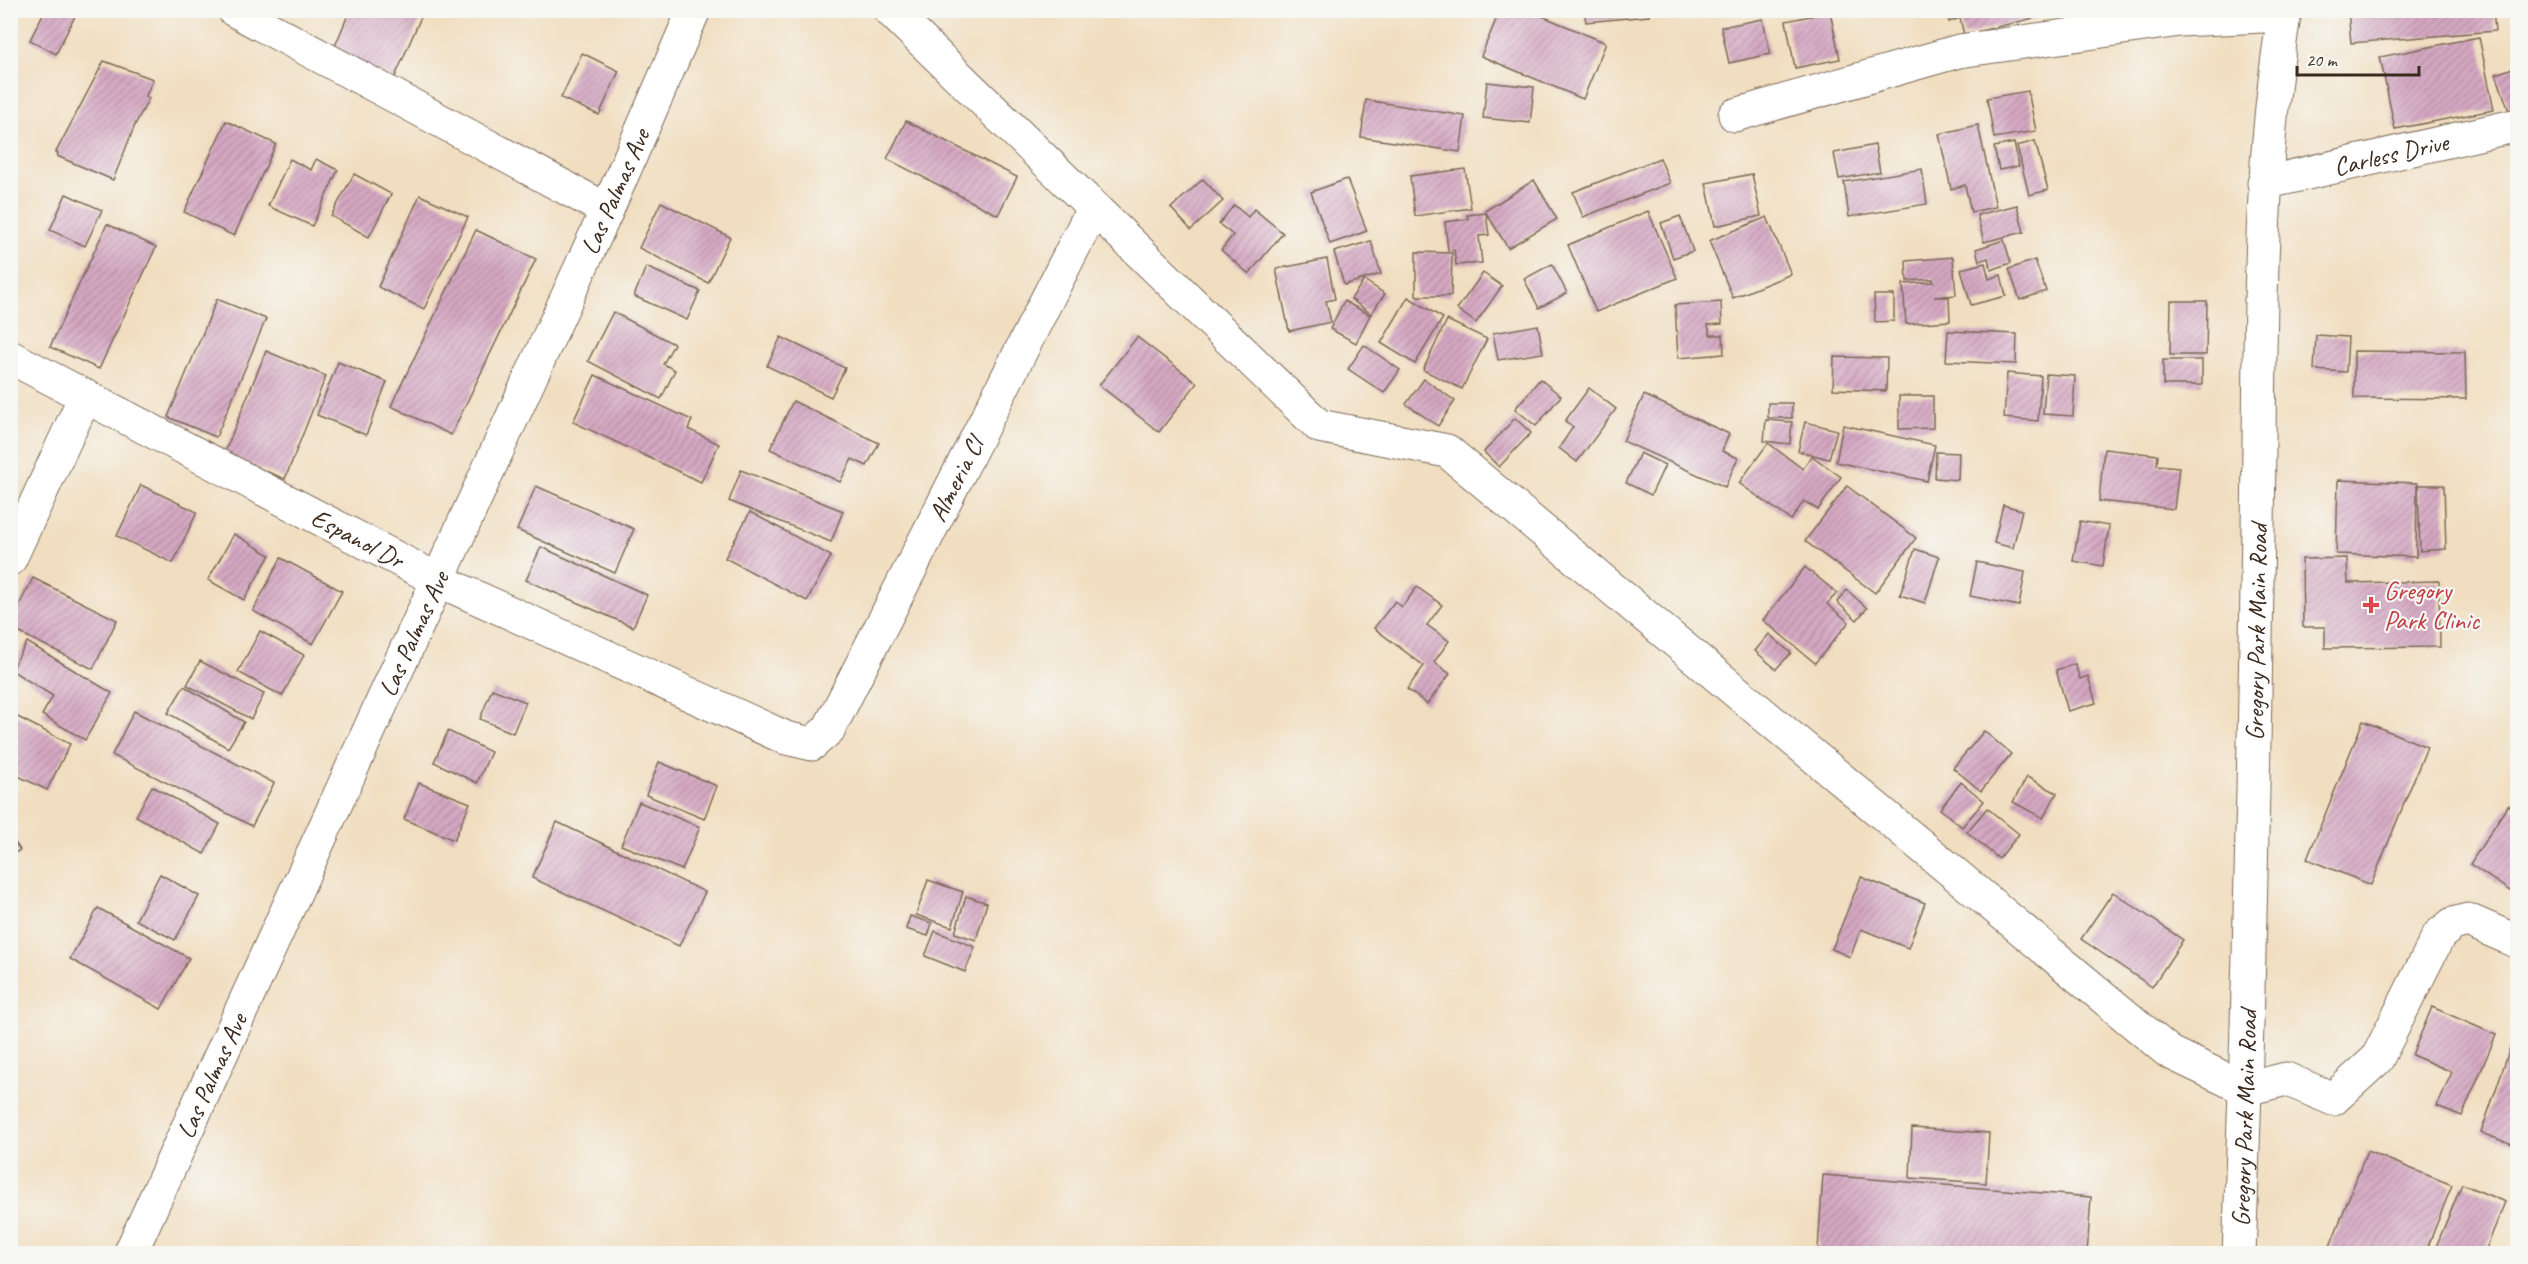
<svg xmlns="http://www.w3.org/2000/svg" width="2528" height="1264" font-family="Caveat,sans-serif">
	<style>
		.building { fill: url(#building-hatch) }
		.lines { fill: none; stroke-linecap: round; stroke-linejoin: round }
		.minor-casing { stroke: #7b6957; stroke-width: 35 }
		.tertiary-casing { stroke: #7b6957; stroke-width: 35 }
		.minor { stroke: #fff; stroke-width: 33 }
		.tertiary { stroke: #fff; stroke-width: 33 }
		.health-dot { fill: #e0444e; stroke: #f6f6f2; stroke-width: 2 }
		.labels { text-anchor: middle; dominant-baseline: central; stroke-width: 4.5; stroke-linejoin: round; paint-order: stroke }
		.street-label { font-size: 26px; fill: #3b2a1e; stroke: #f6f6f2 }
		.health-label { font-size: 26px; fill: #be3a42; stroke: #f6f6f2; text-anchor: start }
	</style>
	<defs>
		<pattern id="building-hatch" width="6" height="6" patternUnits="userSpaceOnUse" patternTransform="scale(1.5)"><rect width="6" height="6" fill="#d5a8c3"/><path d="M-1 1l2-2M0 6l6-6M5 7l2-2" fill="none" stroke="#ae899e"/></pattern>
	</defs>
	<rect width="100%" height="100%" fill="#f6f6f2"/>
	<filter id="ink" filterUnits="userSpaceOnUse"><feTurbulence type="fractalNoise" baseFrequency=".0167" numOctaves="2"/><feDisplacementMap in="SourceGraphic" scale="12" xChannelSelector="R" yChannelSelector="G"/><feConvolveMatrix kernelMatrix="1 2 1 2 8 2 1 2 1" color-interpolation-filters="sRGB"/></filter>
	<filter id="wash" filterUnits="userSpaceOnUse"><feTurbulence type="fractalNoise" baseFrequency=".008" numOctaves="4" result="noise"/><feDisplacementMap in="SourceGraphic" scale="24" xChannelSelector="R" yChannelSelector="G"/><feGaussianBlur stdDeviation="1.35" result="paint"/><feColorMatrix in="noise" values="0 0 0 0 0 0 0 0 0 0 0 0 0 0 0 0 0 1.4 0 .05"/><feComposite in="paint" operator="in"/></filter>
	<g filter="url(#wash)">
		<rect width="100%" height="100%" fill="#f1dec0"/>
		<g id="blocks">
			<g class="building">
				<path d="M45,10H78L56,54L30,40Z"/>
				<path d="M350,10H424L394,79L333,51Z"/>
				<path d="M1500,10H1528L1606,43L1583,99L1481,56Z"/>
				<path d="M1584,10H1649V16L1586,22Z"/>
				<path d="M1946,10H2041L2042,16L1964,35L1960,18L1949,22Z"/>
				<path d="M2348,10H2493L2495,31L2351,43Z"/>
				<path d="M1830,12L1840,59L1795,68L1786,21Z"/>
				<path d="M1763,19L1770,54L1729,63L1721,27Z"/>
				<path d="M2479,37L2494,110L2395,129L2380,57Z"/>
				<path d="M582,53L619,71L599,115L561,98Z"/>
				<path d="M104,61L153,79L146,96L149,98L135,125L113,180L57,156L58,153L56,152Z"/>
				<path d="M2518,66V108L2509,111L2496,74Z"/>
				<path d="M1487,82L1534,87L1530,123L1483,118Z"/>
				<path d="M2028,91L2036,131L1994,138L1987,98Z"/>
				<path d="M1366,100L1465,116L1460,152L1361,137Z"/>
				<path d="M226,121L276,144L234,236L184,212Z"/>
				<path d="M906,121L1017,177L998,215L887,159Z"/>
				<path d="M1978,125L1996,207L1971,212L1965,185L1951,189L1939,134Z"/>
				<path d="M2035,141L2048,190L2029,195L2017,146Z"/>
				<path d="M2014,143L2019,166L1999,170L1994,147Z"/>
				<path d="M1875,145L1880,172L1839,179L1834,153Z"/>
				<path d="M1660,158L1670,183L1583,217L1573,192Z"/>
				<path d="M290,159L311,170L316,159L338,170L312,226L268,206Z"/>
				<path d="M1465,169L1471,208L1415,216L1410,176Z"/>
				<path d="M1922,169L1927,204L1849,217L1844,182Z"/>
				<path d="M354,174L391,194L369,237L331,216Z"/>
				<path d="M1752,174L1761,216L1715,226L1706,183Z"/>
				<path d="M1203,179L1223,201L1191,230L1171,208Z"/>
				<path d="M1347,179L1367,231L1330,244L1311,192Z"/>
				<path d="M1534,180L1557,219L1508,248L1485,211Z"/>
				<path d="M66,194L102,210L85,246L50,230Z"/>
				<path d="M420,195L468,217L424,309L378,287Z"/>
				<path d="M661,202L730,237L708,283L639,248Z"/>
				<path d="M1234,205L1248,217L1254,209L1283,233L1249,274L1221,250L1233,235L1219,224Z"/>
				<path d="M2017,205L2024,232L1984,242L1977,215Z"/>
				<path d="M1648,211L1677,278L1596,312L1568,245Z"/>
				<path d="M1486,213L1489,235L1479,236L1482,263L1456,265L1454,250L1448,251L1445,222L1468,219L1467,215Z"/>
				<path d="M1680,216L1693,251L1673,258L1661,223Z"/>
				<path d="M1767,217L1791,274L1733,298L1709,241Z"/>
				<path d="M107,224L156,247L99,369L50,347Z"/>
				<path d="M476,230L536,259L451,435L391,406Z"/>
				<path d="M2004,240L2011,263L1991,270L1988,258L1979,261L1976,249Z"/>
				<path d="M1371,241L1381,274L1344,285L1334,252Z"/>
				<path d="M1416,252L1452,253L1451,296H1416Z"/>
				<path d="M1953,257L1956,295L1934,297H1949L1950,321L1906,324L1903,284L1933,282V279L1907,281L1906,261Z"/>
				<path d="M1327,259L1335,299L1326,301L1331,322L1289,331L1276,269Z"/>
				<path d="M2035,260L2046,291L2020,300L2009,269Z"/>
				<path d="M1985,263L1989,279L2001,275L2006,296L1971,305L1961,269Z"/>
				<path d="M1552,264L1567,293L1539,308L1524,279Z"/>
				<path d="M646,267L700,291L687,320L634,296Z"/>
				<path d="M1483,273L1502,286L1476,323L1457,309Z"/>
				<path d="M1364,280L1385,294L1371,314L1351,299Z"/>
				<path d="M1874,295H1894V321L1875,322Z"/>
				<path d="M1408,297L1443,318L1415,364L1381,343Z"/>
				<path d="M217,299L266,319L216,437L168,417Z"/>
				<path d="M1344,301L1370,315L1356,343L1330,329Z"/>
				<path d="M2171,301H2207L2206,355H2170Z"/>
				<path d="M1721,302L1722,324L1708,325L1710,335H1723L1724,354L1678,358L1675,305Z"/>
				<path d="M613,312L674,344L663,364L675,370L661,399L588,361Z"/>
				<path d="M1447,320L1487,339L1462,389L1423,370Z"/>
				<path d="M1538,325L1543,353L1498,360L1493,333Z"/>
				<path d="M1948,331L2017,334L2016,364L1946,361Z"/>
				<path d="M2316,335L2348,337L2346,372L2314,370Z"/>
				<path d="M781,337L845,368L831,397L767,366Z"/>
				<path d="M1137,337L1197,383L1159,432L1099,385Z"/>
				<path d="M1364,345L1400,370L1384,393L1348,369Z"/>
				<path d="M266,351L326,376L285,479L224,454Z"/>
				<path d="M2354,351L2465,352L2466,399L2354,398Z"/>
				<path d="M1834,357L1887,358L1886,391L1833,389Z"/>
				<rect x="2163" y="360" width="39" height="25"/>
				<path d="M338,362L387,382L366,435L317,415Z"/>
				<path d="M2007,373L2041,376L2038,421L2004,418Z"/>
				<path d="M2046,374L2075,376L2073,416L2043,414Z"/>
				<path d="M595,375L692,420L688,429L719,444L701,482L573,422Z"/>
				<path d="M1424,379L1455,401L1438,426L1406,404Z"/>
				<path d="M1540,379L1561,396L1536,426L1515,409Z"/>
				<path d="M1589,388L1616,409L1577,462L1559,448L1573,427L1565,421Z"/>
				<path d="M1644,395L1729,434L1722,451L1738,458L1725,487L1623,441Z"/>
				<path d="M1899,396H1933V428L1899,429Z"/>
				<path d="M793,401L879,443L867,466L852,459L840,482L770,449Z"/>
				<rect x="1768" y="403" width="24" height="15"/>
				<path d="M1515,418L1531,433L1499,467L1484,452Z"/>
				<path d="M1766,420L1792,422L1790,444L1764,441Z"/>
				<path d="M1805,422L1837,430L1829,459L1798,451Z"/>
				<path d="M1843,425L1935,445L1927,481L1836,462Z"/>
				<path d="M1768,443L1803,469L1812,456L1841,477L1818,510L1804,501L1791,520L1739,483Z"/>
				<path d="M2104,449L2158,455L2157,465L2179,467L2174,509L2099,501Z"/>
				<path d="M1936,452L1959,453L1958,480L1935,478Z"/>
				<path d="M1640,453L1665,465L1651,495L1626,483Z"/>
				<path d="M741,470L843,511L831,542L729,501Z"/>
				<path d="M2338,480L2417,483L2416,557L2336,554Z"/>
				<path d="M141,485L197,512L173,563L117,536Z"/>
				<path d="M2418,485H2444L2446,549L2420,551Z"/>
				<path d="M536,486L634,529L615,573L517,530Z"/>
				<path d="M1847,486L1916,538L1875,593L1805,541Z"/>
				<path d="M2003,505L2022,510L2013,548L1994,543Z"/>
				<path d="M750,512L831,556L807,601L725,558Z"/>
				<path d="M2080,521L2109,526L2103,566L2073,561Z"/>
				<path d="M234,534L270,555L244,600L208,580Z"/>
				<path d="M541,547L647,595L633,627L526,580Z"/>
				<path d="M1915,549L1939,557L1925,603L1900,595Z"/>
				<path d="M281,558L342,591L313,644L253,611Z"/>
				<path d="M2347,558L2348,583L2439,581L2440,647L2325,648V627H2303L2302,559Z"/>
				<path d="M1977,562L2025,572L2019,606L1970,596Z"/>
				<path d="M1805,567L1837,593L1827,604L1849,622L1815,663L1763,620Z"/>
				<path d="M33,578L117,620L93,669L10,628V623Z"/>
				<path d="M1417,587L1442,605L1427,625L1449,641L1434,662L1450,674L1427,704L1407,689L1424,666L1374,628L1395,601L1402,607Z"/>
				<path d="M1847,590L1867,608L1857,620L1837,602Z"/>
				<path d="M260,631L304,655L282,696L238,672Z"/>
				<path d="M1769,634L1791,653L1776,669L1755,651Z"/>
				<path d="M27,642L112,693L85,740L42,715L53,696L11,670Z"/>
				<path d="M200,661L264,694L251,719L187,685Z"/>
				<path d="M2075,664L2080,679L2088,676L2096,703L2068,711L2056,670Z"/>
				<path d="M184,686L244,722L228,748L168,713Z"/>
				<path d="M492,689L526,702L513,733L480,719Z"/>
				<path d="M134,711L274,783L252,826L112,755Z"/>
				<path d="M10,713L70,744L47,790L10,772Z"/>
				<path d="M2363,721L2427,747L2371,885L2307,859Z"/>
				<path d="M448,731L491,752L477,783L434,762Z"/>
				<path d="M1984,731L2011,754L1981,791L1953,768Z"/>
				<path d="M659,762L717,786L704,819L646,795Z"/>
				<path d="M2027,777L2057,793L2043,818L2013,802Z"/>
				<path d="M1961,782L1984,801L1962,827L1940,809Z"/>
				<path d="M419,783L470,803L454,840L404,819Z"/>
				<path d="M152,786L220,824L204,854L136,816Z"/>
				<path d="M639,802L700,827L682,870L621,845Z"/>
				<path d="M2508,805L2518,811V879L2510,891L2470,864Z"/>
				<path d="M1987,808L2019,834L1999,859L1967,832Z"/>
				<path d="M557,822L705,892L679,946L532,878Z"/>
				<path d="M10,835L20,850L10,856Z"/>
				<path d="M160,874L199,896L175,940L136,920Z"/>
				<path d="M1861,877L1925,903L1908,948L1861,929L1850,957L1832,949Z"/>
				<path d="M928,880L963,892L952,927L916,915Z"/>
				<path d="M2113,892L2183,940L2152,987L2081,939Z"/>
				<path d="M966,896L987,903L976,940L955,933Z"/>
				<path d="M98,908L189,958L161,1009L70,959Z"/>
				<path d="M910,916L932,923L928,936L906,929Z"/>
				<path d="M935,931L975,947L965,972L925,956Z"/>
				<path d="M2432,1007L2496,1035L2462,1116L2437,1106L2452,1072L2412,1055Z"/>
				<path d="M2512,1042L2518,1044V1146L2481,1133Z"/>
				<path d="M1912,1128L1989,1133L1986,1183L1910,1178Z"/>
				<path d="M2367,1151L2452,1185L2425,1254H2327Z"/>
				<path d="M1823,1175L2091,1197L2087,1254H1870L1818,1249Z"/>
				<path d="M2462,1184L2505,1202L2484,1254H2433Z"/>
			</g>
		</g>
	</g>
	<g filter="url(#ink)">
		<use href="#blocks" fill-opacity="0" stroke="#7b6957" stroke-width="1.5"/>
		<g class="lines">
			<g class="minor-casing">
				<g id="minor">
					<path d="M234,10L607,210"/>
					<path d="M890,10L1319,426L1447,451L2169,1052L2246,1089L2286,1079L2333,1099L2377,1059L2439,935L2453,924L2468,920L2518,942"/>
					<path d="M1735,115L1959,51L2180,20L2284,15"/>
					<path id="s1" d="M2264,183L2518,125"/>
					<path id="s2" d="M10,357L438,580L786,738L812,744L829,729L1093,209"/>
					<path d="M10,559L85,397"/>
					<path id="s3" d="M130,1254L607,210L694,10"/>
				</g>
			</g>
			<g class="tertiary-casing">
				<g id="tertiary">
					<path id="s4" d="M2239,1254C2249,1012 2254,770 2258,528C2261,356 2256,182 2285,10"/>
				</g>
			</g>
			<use href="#minor" class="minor"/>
			<use href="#tertiary" class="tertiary"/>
		</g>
	</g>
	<path class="health-dot" d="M2368 596h6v6h6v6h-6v6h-6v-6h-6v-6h6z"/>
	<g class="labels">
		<g class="street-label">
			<text stroke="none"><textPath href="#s1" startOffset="130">Carless Drive</textPath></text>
			<text stroke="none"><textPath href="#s3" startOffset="1168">Las Palmas Ave</textPath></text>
			<text stroke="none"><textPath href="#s2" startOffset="1194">Almeria Cl</textPath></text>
			<text stroke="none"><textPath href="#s2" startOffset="392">Espanol Dr</textPath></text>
			<text stroke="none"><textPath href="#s4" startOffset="622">Gregory Park Main Road</textPath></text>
			<text stroke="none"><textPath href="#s3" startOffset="682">Las Palmas Ave</textPath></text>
			<text stroke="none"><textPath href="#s3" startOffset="196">Las Palmas Ave</textPath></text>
			<text stroke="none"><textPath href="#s4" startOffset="136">Gregory Park Main Road</textPath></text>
		</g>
		<g class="health-label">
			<text x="2384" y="590">Gregory<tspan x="2384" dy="30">Park Clinic</tspan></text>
		</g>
	</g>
	<rect width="2528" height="1264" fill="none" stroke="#f6f6f2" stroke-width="36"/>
	<path d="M2297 66v9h122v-9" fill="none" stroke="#3b2a1e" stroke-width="3"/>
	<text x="2306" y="66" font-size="18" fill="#3b2a1e" stroke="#f6f6f2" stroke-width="4.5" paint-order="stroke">20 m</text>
</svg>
